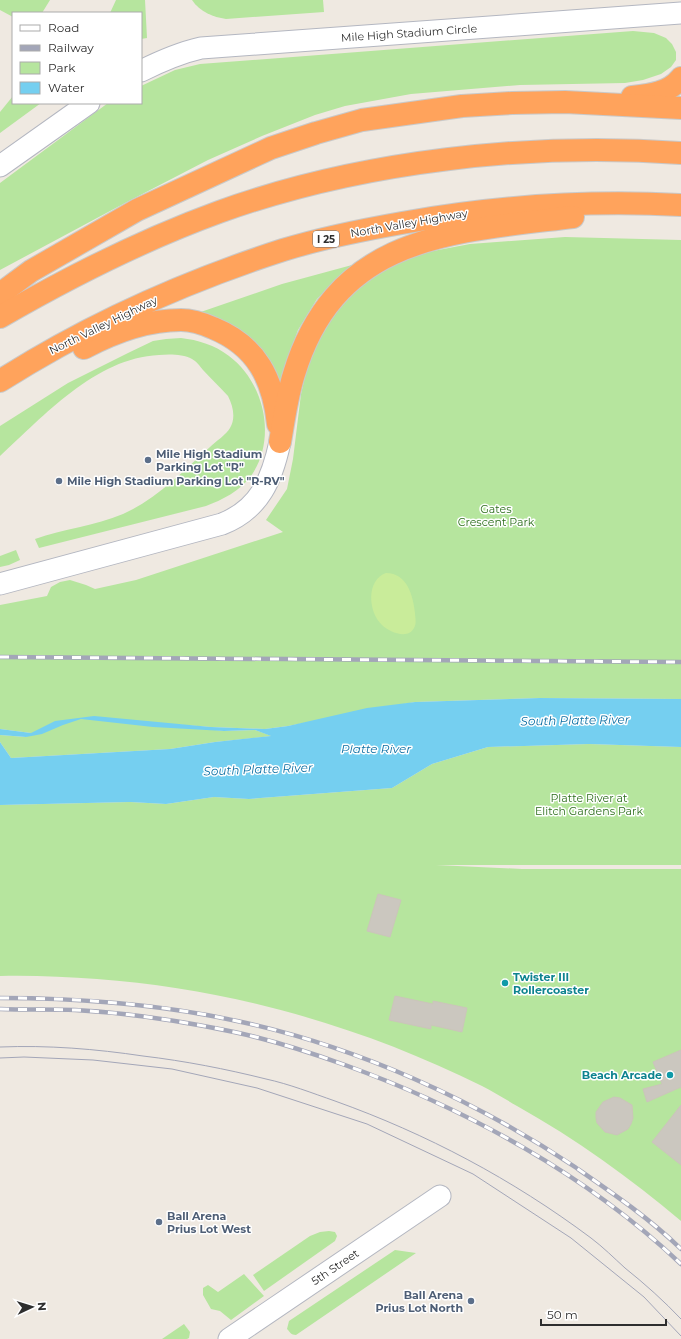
<svg xmlns="http://www.w3.org/2000/svg" width="681" height="1339" font-family="Montserrat,sans-serif">
	<style>
		.green { fill: #b6e59e }
		.pitch { fill: #c9ec9a }
		.water { fill: #75cff0 }
		.building { fill: #cbc7bf; stroke: #cbc5ba }
		.lines { fill: none; stroke-linecap: round; stroke-linejoin: round }
		.minor-casing { stroke: #b4b7c1; stroke-width: 23 }
		.highway-casing { stroke: #c9c9c9; stroke-width: 24 }
		.minor { stroke: #fff; stroke-width: 21 }
		.highway { stroke: #ffa35c; stroke-width: 22 }
		.tram { stroke: #a3a6b8; stroke-width: 1 }
		.rail-casing { stroke: #a3a6b8; stroke-width: 4.5 }
		.rail { stroke: #fff; stroke-width: 3; stroke-dasharray: 9; stroke-linecap: butt }
		.service-dot { fill: #5c6f8a; stroke: #fff; stroke-width: 1.5 }
		.culture-dot { fill: #0f9aa8; stroke: #fff; stroke-width: 1.5 }
		.labels { text-anchor: middle; dominant-baseline: central; stroke-width: 3; stroke-linejoin: round; paint-order: stroke }
		.shield { fill: #fff; stroke: #6d6d6d; stroke-width: 1 }
		.shield-label { font-size: 10px; font-weight: bold; fill: #2e2e2e }
		.street-label { font-size: 11px; fill: #2e2e2e; stroke: #fff }
		.service-label { font-size: 11px; font-weight: bold; fill: #4e5e75; stroke: #fff; text-anchor: start }
		.park-label { font-size: 11px; fill: #2c6e1b; stroke: #fff }
		.culture-label { font-size: 11px; font-weight: bold; fill: #0d838f; stroke: #fff; text-anchor: start }
		.water-label { font-size: 12px; font-style: italic; fill: #0d6fa3; stroke: #fff }
	</style>
	<rect width="100%" height="100%" fill="#efe9e1"/>
	<g class="green">
		<path d="M0,0H50L42,13H13V17L0,10Z"/>
		<path d="M116,0H145L147,38L141,39V13H110Z"/>
		<path d="M192,0H323L324,12L226,19C213,17 200,12 192,0Z"/>
		<path d="M633,31L654,33L666,38L672,44L676,52V60L671,67L661,74L643,80L625,83L520,85L411,94L345,106L315,115L262,136L208,160L125,203L0,270V183L108,103H141V86L175,70L200,64Z"/>
		<path d="M13,96V103H41L0,133V112Z"/>
		<path d="M565,237L681,240V699L540,698L415,702L288,726L265,729L211,727L144,722L224,731L255,730L272,736L215,742L170,749L11,758L0,742V735L26,737L31,733L0,729V605L47,596L51,587L60,582L70,580L86,585L95,589L136,580L283,532L266,520L287,489L293,459L301,394L309,359L331,318L348,297L369,280L396,262L433,251L470,244Z"/>
		<path d="M352,265L317,299L298,330L289,355L285,377L283,407L274,377L192,315L282,284Z"/>
		<path d="M181,338C198,340 215,345 229,356C265,383 277,439 251,476C240,491 222,500 206,506L39,548L35,539C63,529 95,526 123,514C157,499 182,472 210,447C215,442 227,434 230,428C236,418 233,406 228,396C220,387 211,379 203,370C200,366 196,361 192,359C183,354 169,354 159,355C95,358 44,416 0,456V426L68,383L128,353L153,341L166,339Z"/>
		<path d="M16,550L20,560L9,565L0,567V556Z"/>
		<path d="M589,744L681,747V865H436L522,869H681V1221C630,1178 576,1139 517,1106C505,1099 494,1092 482,1086C361,1026 231,989 97,979C65,977 32,975 0,976V805L130,802L166,804L214,797L249,799L392,788L432,764L488,747Z"/>
		<path d="M329,1231L335,1232L337,1236L335,1241L264,1291L253,1275L310,1236L320,1232Z"/>
		<path d="M395,1250L416,1253L296,1335C291,1335 290,1332 287,1329L289,1321Z"/>
		<path d="M244,1274L264,1296L231,1320L220,1311L211,1309L203,1295V1288L208,1285L218,1292Z"/>
		<path d="M184,1324L190,1332L189,1338L187,1339H162Z"/>
	</g>
	<path class="pitch" d="M386,573C407,573 413,595 415,613C415,617 417,624 414,628C408,640 389,632 382,625C368,612 366,580 386,573Z"/>
	<path class="water" d="M540,698L681,699V747L589,744L488,747L432,764L392,788L249,799L214,797L166,804L130,802L0,805V742L11,758L170,749L215,742L271,736L255,730L224,731L153,727L81,719L63,725L42,734L26,737L0,735V729L31,733L55,721L94,716L211,727L265,729L288,726L367,708L415,702Z"/>
	<g class="building">
		<path d="M378,894L401,900L390,937L367,931Z"/>
		<path d="M395,996L433,1004V1001L467,1008L462,1032L431,1025V1029L389,1020Z"/>
		<path d="M681,1050V1087L647,1102L643,1089L662,1084L653,1062Z"/>
		<path d="M614,1097L620,1098L632,1105L633,1118L631,1124L628,1129L617,1135L605,1132L597,1123L596,1118V1112L603,1102Z"/>
		<path d="M681,1105V1165L652,1142Z"/>
	</g>
	<g class="lines">
		<g class="minor-casing">
			<g id="minor">
				<path d="M141,71C161,61 179,53 201,48L681,13"/>
				<path d="M0,166L89,103"/>
				<path d="M0,584L222,524C260,509 272,479 280,442"/>
				<path d="M229,1339L440,1196"/>
			</g>
		</g>
		<g class="highway-casing">
			<g id="highway">
				<path d="M632,97C650,95 669,93 681,78"/>
				<path d="M0,294L31,271L137,210L271,148L316,133L362,120L462,106L512,103L565,102L681,108"/>
				<path d="M0,317C71,276 142,240 219,212C360,161 532,142 681,153"/>
				<path d="M84,348C114,332 147,320 181,320C192,320 204,324 213,328C257,346 273,379 278,424"/>
				<path d="M0,381C88,325 184,282 283,250C322,238 362,230 402,223C496,206 586,200 681,205"/>
				<path d="M280,442C284,419 287,396 294,374C336,235 451,232 573,217"/>
			</g>
		</g>
		<use href="#minor" class="minor"/>
		<use href="#highway" class="highway"/>
		<g class="tram">
			<path d="M0,1047C48,1045 96,1049 143,1056C185,1061 226,1069 266,1079C289,1084 312,1093 335,1101C427,1134 512,1179 591,1238C603,1247 614,1258 625,1268C645,1284 664,1301 681,1319"/>
			<path d="M0,1058L24,1057L93,1060L172,1069L257,1088L367,1124L473,1174L571,1238L644,1297L681,1336"/>
		</g>
		<g class="rail-casing">
			<g id="rail">
				<path d="M0,657L681,662"/>
				<path d="M0,998C80,998 159,1004 237,1021C355,1046 475,1100 575,1167C611,1192 649,1218 681,1249"/>
				<path d="M0,1009C25,1010 50,1009 75,1010C128,1013 182,1021 234,1032C272,1040 309,1052 345,1065C467,1109 587,1175 681,1264"/>
			</g>
		</g>
		<use href="#rail" class="rail"/>
	</g>
	<g class="service-dot">
		<circle cx="148" cy="460" r="4"/>
		<circle cx="59" cy="481" r="4"/>
		<circle cx="159" cy="1222" r="4"/>
		<circle cx="471" cy="1301" r="4"/>
	</g>
	<g class="culture-dot">
		<circle cx="505" cy="983" r="4"/>
		<circle cx="670" cy="1075" r="4"/>
	</g>
	<g class="labels">
		<rect class="shield" x="313" y="231" width="26" height="16" rx="3"/>
		<g class="shield-label">
			<text x="326" y="239">I 25</text>
		</g>
		<g class="street-label">
			<text transform="translate(409 33) rotate(-4)">Mile High Stadium Circle</text>
			<text transform="translate(409 223) rotate(-10)">North Valley Highway</text>
			<text transform="translate(103 325) rotate(-26)">North Valley Highway</text>
			<text transform="translate(335 1267) rotate(-34)">5th Street</text>
		</g>
		<g class="service-label">
			<text x="156" y="454">Mile High Stadium<tspan x="156" dy="13">Parking Lot "R"</tspan></text>
			<text x="67" y="481">Mile High Stadium Parking Lot "R-RV"</text>
			<text x="167" y="1216">Ball Arena<tspan x="167" dy="13">Prius Lot West</tspan></text>
			<text x="463" y="1295" text-anchor="end">Ball Arena<tspan x="463" dy="13">Prius Lot North</tspan></text>
		</g>
		<g class="park-label">
			<text x="496" y="509">Gates<tspan x="496" dy="13">Crescent Park</tspan></text>
			<text x="589" y="798">Platte River at<tspan x="589" dy="13">Elitch Gardens Park</tspan></text>
		</g>
		<g class="culture-label">
			<text x="513" y="977">Twister III<tspan x="513" dy="13">Rollercoaster</tspan></text>
			<text x="662" y="1075" text-anchor="end">Beach Arcade</text>
		</g>
		<g class="water-label">
			<text transform="translate(575 720) rotate(-1)">South Platte River</text>
			<text x="376" y="748">Platte River</text>
			<text transform="translate(258 769) rotate(-2)">South Platte River</text>
		</g>
	</g>
	<rect x="12" y="12" width="130" height="92" fill="#ffffff" stroke="#ababab"/>
	<rect x="20" y="25" width="20" height="6" fill="#ffffff" stroke="#ababab"/>
	<text x="48" y="32" font-size="12" fill="#2e2e2e">Road</text>
	<rect x="20" y="45" width="20" height="6" fill="#a3a6b8" stroke="#ababab"/>
	<text x="48" y="52" font-size="12" fill="#2e2e2e">Railway</text>
	<rect x="20" y="62" width="20" height="12" fill="#b6e59e" stroke="#ababab"/>
	<text x="48" y="72" font-size="12" fill="#2e2e2e">Park</text>
	<rect x="20" y="82" width="20" height="12" fill="#75cff0" stroke="#ababab"/>
	<text x="48" y="92" font-size="12" fill="#2e2e2e">Water</text>
	<g transform="translate(32 1307) rotate(86)" stroke="#ffffff" stroke-width="3" paint-order="stroke">
	<path d="M0-3L7 15L0 10L-7 15Z" fill="#2e2e2e"/>
	<text y="-6" font-size="11" font-weight="bold" text-anchor="middle" fill="#2e2e2e">N</text>
	</g>
	<path d="M541 1319v6h125v-6" fill="none" stroke="#2e2e2e" stroke-width="2"/>
	<text x="547" y="1319" font-size="12" fill="#2e2e2e" stroke="#ffffff" stroke-width="3" paint-order="stroke">50 m</text>
</svg>
